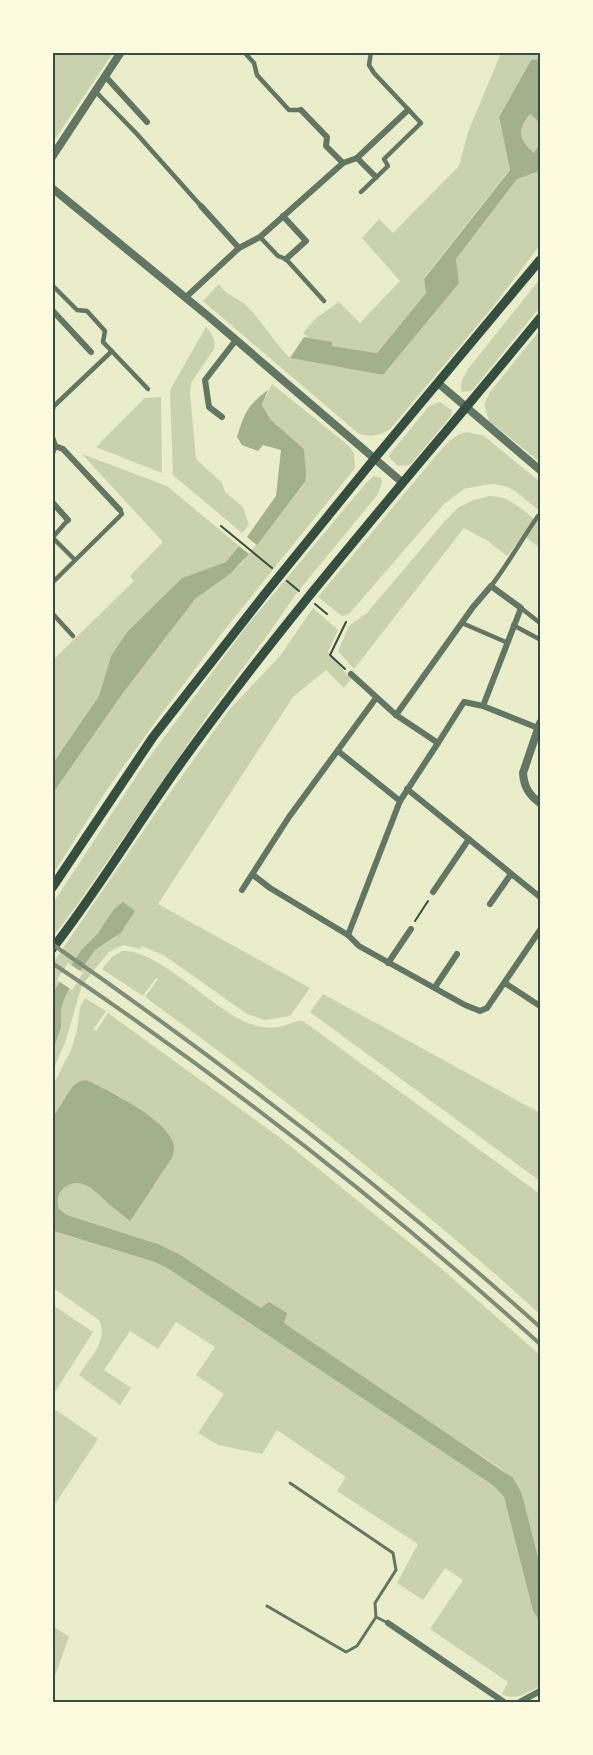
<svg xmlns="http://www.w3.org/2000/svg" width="593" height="1755" font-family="'Asap Condensed',sans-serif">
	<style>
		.green { fill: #cad2ad }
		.water { fill: #a3b18a }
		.pier { fill: #e9edc9 }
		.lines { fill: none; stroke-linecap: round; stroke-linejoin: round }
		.path { stroke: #344e41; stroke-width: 2 }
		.service { stroke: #617663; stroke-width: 3 }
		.pedestrian { stroke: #617663; stroke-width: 4.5 }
		.minor { stroke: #617663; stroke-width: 6 }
		.tertiary { stroke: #617663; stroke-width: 8 }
		.secondary { stroke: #344e41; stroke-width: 9 }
		.rail { stroke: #7c8e77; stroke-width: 4 }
		.neatline { fill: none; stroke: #344e41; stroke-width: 2 }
	</style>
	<rect width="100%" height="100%" fill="#e9edc9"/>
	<g class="green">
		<path d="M52,53H113L53,142H52Z"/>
		<path d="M501,53H540V59L531,60L499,117L510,169L424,278L426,293L377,353L332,346V342L309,338L303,333L316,318L339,302L360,323L400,281L362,238L379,219L393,233L459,166L468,132Z"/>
		<path d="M530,114L540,123V144L534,154C517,139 517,131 530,114Z"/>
		<path d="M540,171V245L492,308L391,428C380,436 371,438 358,433L203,301L219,284C226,296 238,297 248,307C263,323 274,342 290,358L383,375L458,283L456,259L517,179Z"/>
		<path d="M540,279V307L475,387L471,391L463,392L461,390L462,380L468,369Z"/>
		<path d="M206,327C212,333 216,340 214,349L191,383L190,393L196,459L222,483L225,492L243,507L249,525L242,533L173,475L170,390Z"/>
		<path d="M540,330V462L489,421L484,404L490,392Z"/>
		<path d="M272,384L349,446L354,453L355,468L222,633L156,721L106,791L53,874V793L123,693L196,598L241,564L305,483L304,449L270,419L262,405Z"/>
		<path d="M161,397L162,473L96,447L145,398Z"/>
		<path d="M440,402L452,410L451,416L410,465L398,466L389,457L390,454L429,406Z"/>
		<path d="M467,432L484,436L540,482V511L515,491L507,487L495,484L483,485L464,489L444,504L349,614L342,616L318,597L440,451C448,442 455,434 467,432Z"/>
		<path d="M82,454L167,486L239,546L226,562L182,578L127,632L111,656L99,696L53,763V660L134,581L130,576L163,542Z"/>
		<path d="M374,476L381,478L382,482L378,494L296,594L269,633L210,712L77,905L53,937V903L145,763L246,627L366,483Z"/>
		<path d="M489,496C509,495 525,512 540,524V548L523,535L507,556L488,541L464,528L354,669L338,651L349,626L367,613L444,522L459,507L474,500Z"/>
		<path d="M313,608L338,630L328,652L351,679L344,688L326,670L293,697L158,904L310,988L290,1016L265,1020L247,1014L165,956L142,946L140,949L124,945L114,949L108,953L82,985L65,1043L53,1070V1050L61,1028V1009L65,997L74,980L95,950L116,937L127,925L114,909L101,929L82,949L53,992V963L155,814L229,710L280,656Z"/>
		<path d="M122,951C159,948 217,1015 254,1025C265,1028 275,1029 286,1025C292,1023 297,1020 303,1021L540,1194V1314C415,1201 282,1096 145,997L158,979L156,978L143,996L102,969L112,957Z"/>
		<path d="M323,994L540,1113V1181L310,1012Z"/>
		<path d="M85,998L106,1011L93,1030L96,1031L108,1013L279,1137L436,1264L540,1355V1565L522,1494L513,1479L500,1468L392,1398L284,1323L286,1313L261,1308L179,1254L158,1244L67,1215L59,1209C57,1201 57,1194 64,1188C83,1173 97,1194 111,1206C117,1211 124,1216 130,1220L171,1159L147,1115L119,1096L87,1080L53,1117V1085L71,1050L77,1031L80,1007Z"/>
		<path d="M52,1231L155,1262L167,1268L494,1486L504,1497L533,1611L540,1622V1686C527,1693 516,1701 502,1694L508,1682L430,1629L463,1580L445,1568L423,1600L397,1583L418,1544L337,1491L346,1477L277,1430L262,1454L218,1445L198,1433L224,1394L196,1375L215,1347L176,1322L158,1349L130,1331L104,1370L131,1388L120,1405L79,1375C90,1358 109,1340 99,1320L53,1288Z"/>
		<path d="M53,1305L93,1332L53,1395Z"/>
		<path d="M56,1410L98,1439L53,1507L52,1415Z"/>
		<path d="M53,1626L69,1637L54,1678L52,1677Z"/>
	</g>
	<g class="water">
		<path d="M540,59V123L530,114C517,130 518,139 534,153L540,144V171L517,179L456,259L459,283L383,375L290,358L304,337L332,342V346L377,353L426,293L424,279L510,170L499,117L531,60Z"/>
		<path d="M268,390L262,405L270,419L304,449L306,475L305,482L257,545L247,537L276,496L281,450L263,445L258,451L242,445L237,437C245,412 247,406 268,390Z"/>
		<path d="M239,546L249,554L230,574L196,598L123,693L53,793V763L99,696L111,656L127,632L182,578L226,562Z"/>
		<path d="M123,902L135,911L121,933L95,950L74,980L65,997L61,1009V1028L53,1050V992L82,949L98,933L114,909Z"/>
		<path d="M87,1080C107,1090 178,1124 174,1150C173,1159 166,1166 161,1174C151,1190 141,1205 130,1221C124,1216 117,1211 111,1206C98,1195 83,1173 64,1188C57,1194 57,1201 59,1209L67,1215L158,1244L179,1254L261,1308L269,1302L287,1313L284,1323L513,1478L522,1494L540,1565V1622L533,1611L504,1497L494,1486L167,1268L155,1262L53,1231V1117L73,1086L80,1081Z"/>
	</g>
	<path class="pier" d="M68,963L83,973L72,990L57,980Z"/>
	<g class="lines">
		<g class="path">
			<path d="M221,526L272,568"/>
			<path d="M287,581L299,591"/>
			<path d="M315,604L327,614"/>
			<path d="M345,669L330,655L346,622"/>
			<path d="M415,921L428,901"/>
		</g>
		<g class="service">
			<path d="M267,1606L346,1652L357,1646L376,1617L375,1603L396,1570L393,1553L290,1483"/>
			<path d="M376,1617L388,1623"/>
		</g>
		<g class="pedestrian">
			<path d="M244,52L254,63L257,75L289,110H301"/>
			<path d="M96,92L136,133L201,206"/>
			<path d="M361,192L388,166L384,159L421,123L374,73L369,65L371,52"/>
			<path d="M260,237L278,256L286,259L324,301"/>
			<path d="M52,285L77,310L87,311L105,331L103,342L148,389"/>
			<path d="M52,412L54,406L112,351"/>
			<path d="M52,537L75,560"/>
			<path d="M53,537L68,520"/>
			<path d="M52,583L122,514L120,510"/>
			<path d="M491,586C508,564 522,539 538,516"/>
			<path d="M521,608L540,623"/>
			<path d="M52,613L73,636"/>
			<path d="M462,623L508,643"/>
			<path d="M513,625L539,639L540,637"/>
		</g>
		<g class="minor">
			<path d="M106,77L147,122"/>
			<path d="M301,110L327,137L326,146L343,163"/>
			<path d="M357,158L376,177"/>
			<path d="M201,206L239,248"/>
			<path d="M283,216L306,241L286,259"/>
			<path d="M185,298L239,248L260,237L343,163L357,158L408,110"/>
			<path d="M52,310L91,352"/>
			<path d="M222,417L209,407L205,380L236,340"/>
			<path d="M52,437L55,446L52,453"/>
			<path d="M55,446L63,449L120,510"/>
			<path d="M52,502L68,520"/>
			<path d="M351,674L396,715"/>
			<path d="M483,706L521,608L491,586L473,607L396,715L438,743L464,702L483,706L538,728"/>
			<path d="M338,751L400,801"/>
			<path d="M407,789L540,897"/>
			<path d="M253,875L270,888L348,935L400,801L438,743"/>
			<path d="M242,890L289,817L376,698"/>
			<path d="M433,892L469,839"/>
			<path d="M490,904L511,874"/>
			<path d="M348,935L359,946L465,1005L480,1011L487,1008L540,930"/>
			<path d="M388,963L411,929"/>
			<path d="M505,983L540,1006"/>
			<path d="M435,987L457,954"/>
			<path d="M388,1623L504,1702"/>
			<path d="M520,1702L540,1691"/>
		</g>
		<g class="tertiary">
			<path d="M52,157L121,52"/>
			<path d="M52,188L208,316L403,483"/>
			<path d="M438,383L540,470"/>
			<path d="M540,723L523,773C524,787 529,795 540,803"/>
		</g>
		<g class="secondary">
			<path d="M52,888L153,737L264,595L375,458L540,260"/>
			<path d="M52,949C99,889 137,824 181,763C292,608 420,465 540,318"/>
		</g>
		<g class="rail">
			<path d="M52,944C223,1062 386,1189 540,1327"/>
			<path d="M52,963C224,1078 387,1206 540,1344"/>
		</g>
	</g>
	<rect width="593" height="1755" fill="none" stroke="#fefae0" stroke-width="108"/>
	<rect x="54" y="54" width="485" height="1647" class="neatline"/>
</svg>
